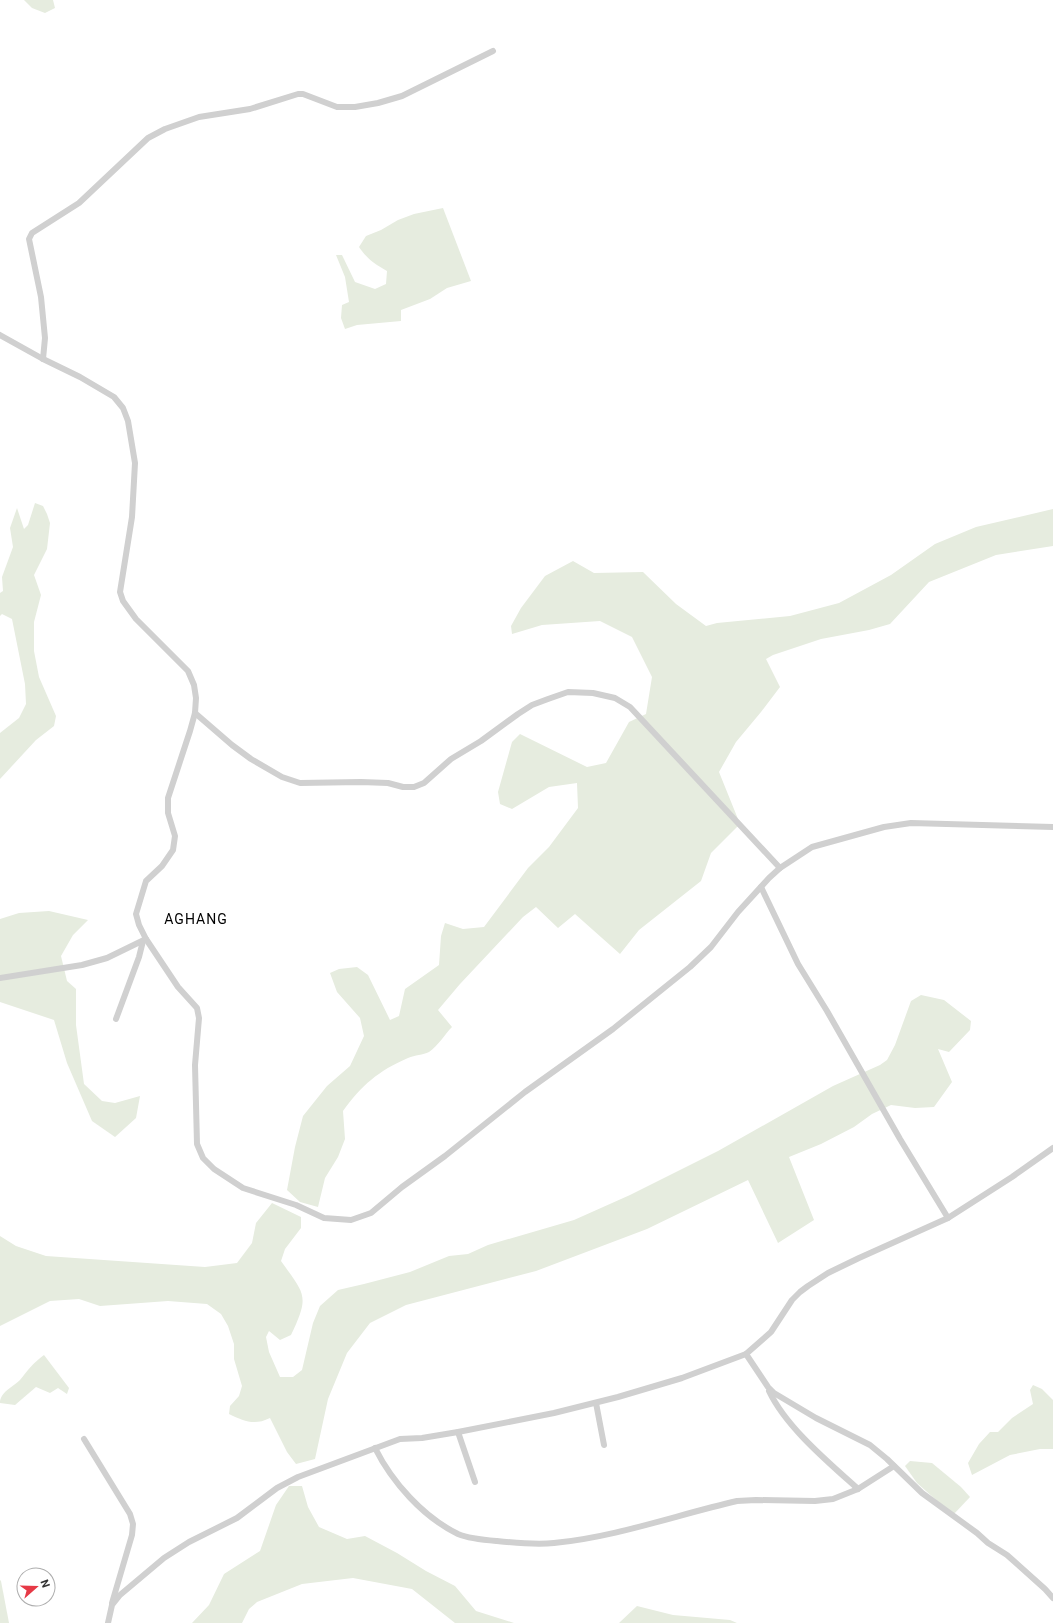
<svg xmlns="http://www.w3.org/2000/svg" width="1053" height="1623" font-family="Roboto,sans-serif">
	<style>
		.green { fill: #e6ecdf }
		.lines { fill: none; stroke-linecap: round; stroke-linejoin: round }
		.street { stroke: #d0d0d0; stroke-width: 6 }
		.labels { text-anchor: middle; dominant-baseline: central; stroke-width: 4; stroke-linejoin: round; paint-order: stroke }
		.quarter-label { font-size: 14px; letter-spacing: 1px; fill: #000; stroke: #fff }
	</style>
	<rect width="100%" height="100%" fill="#fff"/>
	<g class="green">
		<path d="M24,0H53L55,8L45,13L32,8Z"/>
		<path d="M443,208L471,281L447,288L430,299L401,310V321L357,325L345,329L341,318L342,305L349,302L345,277L336,255H342L355,282L375,289L386,284L387,271C375,264 367,259 359,247L366,236L381,230L398,220L414,214Z"/>
		<path d="M35,503L43,506L47,514L50,523L47,549L34,575L41,595L34,622V651L39,677L56,716L54,726L36,740L0,779V733L19,718L26,704L25,684L12,619L2,614L0,616V593L3,591L2,577L13,547L10,528L17,508L24,529L28,525Z"/>
		<path d="M1053,509V546L996,555L929,582L890,624L869,630L821,639L773,655L766,659L780,687L761,712L736,742L719,772L740,824L711,853L701,881L639,930L620,954L575,914L558,928L536,907L523,917L460,984L438,1010L452,1027C445,1034 438,1046 429,1052C423,1055 415,1055 408,1058C378,1071 362,1085 343,1111L345,1139L338,1157L325,1178L318,1207L300,1202L287,1190L295,1147L303,1116L327,1086L350,1066L364,1036L360,1018L337,992L330,973L339,969L357,967L368,975L390,1020L399,1016L405,989L439,965L441,936L445,923L463,929L484,927L528,868L549,847L578,808L577,783L549,787L512,809L500,804L498,792L512,742L520,734L587,767L606,763L629,722L646,714L652,677L632,637L600,621L542,625L512,634L511,626L521,608L545,576L573,561L594,573L643,572L676,604L706,626L717,623L790,616L839,603L891,575L935,544L976,527Z"/>
		<path d="M49,911L88,920L73,935L61,956L67,981L76,989V1025L84,1084L102,1101L115,1103L140,1096L136,1118L115,1137L92,1121L67,1063L54,1020L0,1002V919L19,913Z"/>
		<path d="M921,995L944,1000L971,1021L970,1030L949,1052L938,1049L952,1082L934,1107L915,1108L891,1105L872,1114L854,1127L821,1144L789,1157L814,1220L778,1243L748,1180L647,1229L536,1271L406,1305L370,1323L347,1353L328,1399L315,1459L296,1464L287,1452L270,1418C254,1426 244,1421 229,1414L230,1406L239,1396L242,1386L234,1359V1344L228,1326L221,1314L207,1304L168,1301L100,1306L79,1299L50,1301L0,1326V1236L16,1246L46,1256L205,1267L237,1263L252,1243L256,1223L272,1203L301,1217V1228L285,1249L281,1261C305,1295 310,1295 291,1335L280,1340L269,1331L266,1337L269,1352L280,1377H293L302,1370L313,1323L320,1306L338,1290L364,1284L410,1272L449,1256L468,1254L488,1245L574,1220L630,1195L718,1151L833,1086L880,1065L887,1060L895,1045L911,1001Z"/>
		<path d="M44,1355L69,1388L67,1394L58,1388L50,1393L36,1387L15,1405L0,1403C0,1392 13,1387 20,1380C28,1370 33,1363 44,1355Z"/>
		<path d="M1033,1385L1042,1389L1053,1400V1449H1040L1010,1455L972,1475L968,1463L979,1444L990,1432H998L1012,1418L1033,1404L1030,1390Z"/>
		<path d="M910,1461L932,1463L961,1487L970,1497L953,1515L917,1483L905,1466Z"/>
		<path d="M289,1486H302L308,1507L319,1527L347,1539L365,1536L397,1553L426,1571L455,1586L476,1611L514,1623H455L412,1589L353,1578L302,1584L257,1602L249,1609L242,1623H192L209,1605L224,1574L260,1551L276,1505Z"/>
		<path d="M0,1580L1,1581L9,1623H0Z"/>
		<path d="M637,1606L673,1615L730,1620L737,1623H619Z"/>
	</g>
	<g class="lines">
		<g class="street">
			<path d="M0,335L43,359L80,377L114,397L123,408L128,421L135,463L132,517L120,592L123,601L136,619L188,671L194,685L196,698L195,713L190,731L168,798V813L175,836L173,850L162,866L146,881L136,914L139,925L146,939L178,987L197,1008L199,1018L195,1065L197,1144L203,1158L214,1169L243,1188L296,1205L324,1218L351,1220L371,1213L402,1187L445,1156L525,1092L613,1029L690,967L711,947L738,912L769,878L780,868L812,847L884,827L911,823L1053,827"/>
			<path d="M43,359L45,338L41,297L29,239L32,233L79,203L148,138L165,129L199,117L250,109L298,94H303L337,107H355L378,103L402,96L493,51"/>
			<path d="M195,713L232,745L251,759L282,777L300,783L361,782L388,783L403,787H414L424,783L451,759L481,741L518,714L532,705L548,699L568,692L593,693L615,698L630,707L780,868"/>
			<path d="M761,887L798,964L827,1011L900,1139L948,1218"/>
			<path d="M0,978L82,965L107,958L146,939"/>
			<path d="M116,1019L139,957L143,941"/>
			<path d="M746,1354L768,1387L774,1393L816,1418L870,1445L887,1459L922,1493L977,1533L988,1543L1007,1555L1045,1589L1053,1598"/>
			<path d="M769,1391C786,1427 828,1462 858,1489"/>
			<path d="M596,1403L604,1445"/>
			<path d="M458,1432L475,1482"/>
			<path d="M84,1439L130,1514L133,1524L132,1535L112,1603"/>
			<path d="M375,1448C392,1482 423,1517 458,1534C470,1539 484,1540 497,1541C516,1543 535,1545 554,1543C616,1537 676,1515 737,1501L756,1500L815,1501L833,1499L858,1489L894,1466"/>
			<path d="M108,1623L112,1605L120,1595L164,1558L189,1542L237,1518L277,1488L298,1477L400,1439L422,1438L458,1432L554,1413L618,1397L682,1378L746,1354L771,1332L792,1300L800,1292L808,1286L828,1273L859,1258L948,1218L1012,1177L1053,1148"/>
		</g>
	</g>
	<g class="labels">
		<g class="quarter-label">
			<text x="196" y="919">AGHANG</text>
		</g>
	</g>
	<g transform="translate(36 1587) rotate(70)"><circle r="19" fill="#ffffff" stroke="#adadad"/>
	<path d="M0-3L7 15L0 10L-7 15Z" fill="#e63946"/>
	<text y="-6" font-size="11" font-weight="bold" text-anchor="middle" fill="#333333">N</text>
	</g>
</svg>
